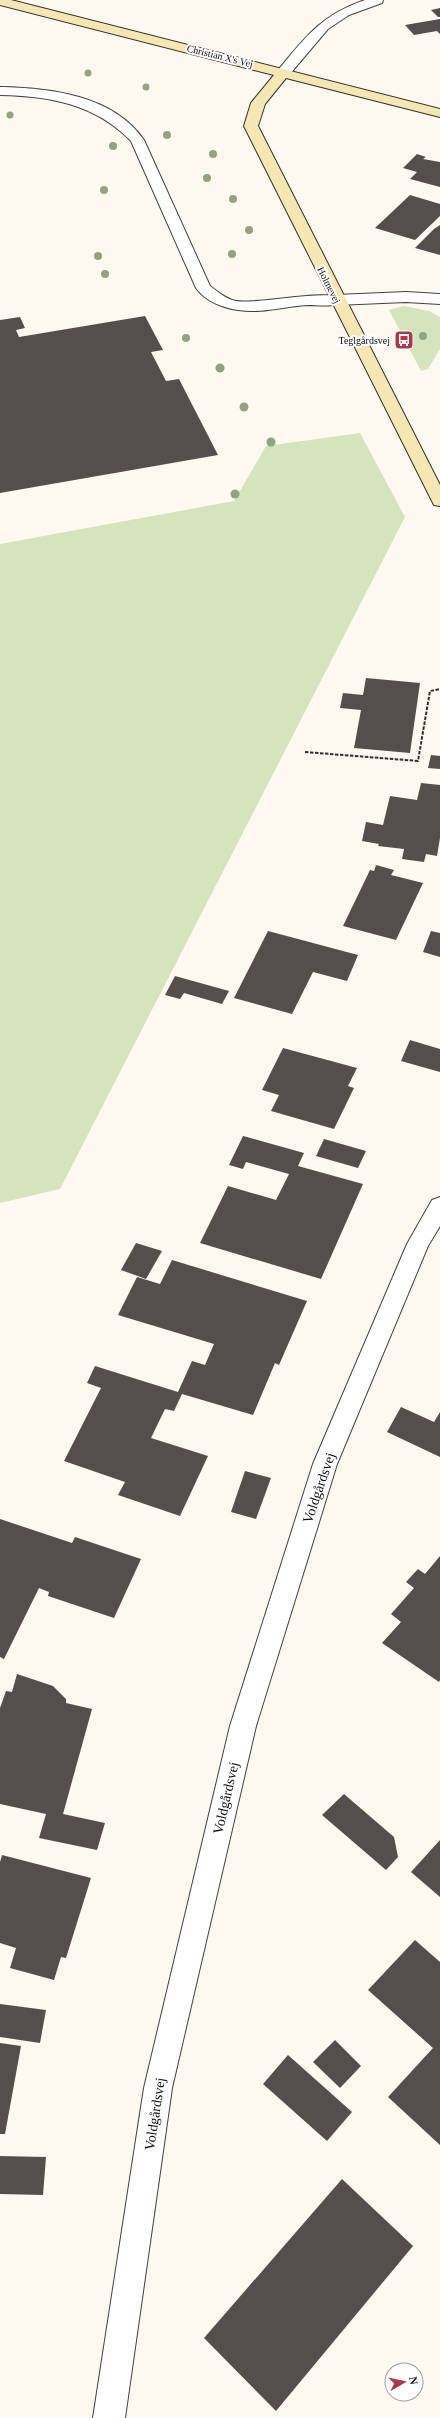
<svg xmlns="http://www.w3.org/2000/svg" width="440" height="2418" font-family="'Times New Roman',serif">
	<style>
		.green { fill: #d6e4be }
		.building { fill: #554e4c }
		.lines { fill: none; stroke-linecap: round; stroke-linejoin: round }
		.lane-casing { stroke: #414141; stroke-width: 2 }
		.street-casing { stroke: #414141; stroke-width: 2 }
		.secondary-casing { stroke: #303030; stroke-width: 2 }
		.path { stroke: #303030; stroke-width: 2; stroke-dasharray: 3.5 1.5; stroke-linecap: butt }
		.lane { fill: #fff; fill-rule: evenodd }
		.street { fill: #fff; fill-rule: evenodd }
		.secondary { fill: #f5e7b4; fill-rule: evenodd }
		.tree { fill: #91a481 }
		.labels { text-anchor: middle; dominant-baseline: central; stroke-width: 4; stroke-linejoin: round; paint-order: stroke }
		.far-street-label { font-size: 10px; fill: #0e0e0e; stroke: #fff }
		.far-poi-label { font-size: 10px; fill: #0e0e0e; stroke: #fff; text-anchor: end }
		.near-street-label { font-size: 14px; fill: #0e0e0e; stroke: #fff }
	</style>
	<rect width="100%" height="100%" fill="#fdf9f1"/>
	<g class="green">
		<path d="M404,306L429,311L440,317V349L428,369L421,371L389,310Z"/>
		<path d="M360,433L405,517L60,1189L0,1203V544L234,501L266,446Z"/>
	</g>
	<g class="building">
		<path d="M440,8V17H438L431,10Z"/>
		<path d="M440,19V34L437,31L414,35L405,25Z"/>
		<path d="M417,154L426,157L423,159L440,162V187L410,179L417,172L403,168Z"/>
		<path d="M410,195L440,204V216L415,240L375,228Z"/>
		<path d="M440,225V255L415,248L434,229Z"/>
		<path d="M145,316L163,350L151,352L166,381L179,379L218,455L0,493V320L20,317L25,328L16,330L19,337Z"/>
		<path d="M366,678L420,683L410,753L354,748L361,710L340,708L343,693L363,695Z"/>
		<path d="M431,755L440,756V769L428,768Z"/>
		<path d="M421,783L440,785V838L437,856L426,854L424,862L402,859L404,849L378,846L379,844L362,841L366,822L383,825L390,796L417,800Z"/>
		<path d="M376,865L394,870L391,875L423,883L396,940L343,926L370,870L374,871Z"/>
		<path d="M268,931L358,955L347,981L313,972L292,1014L234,998Z"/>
		<path d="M431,931L440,933V957L423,952Z"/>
		<path d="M175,976L229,991L222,1004L184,993L180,999L165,995Z"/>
		<path d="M410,1040L440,1049V1072L401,1061Z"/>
		<path d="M283,1048L357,1068L348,1086L354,1088L334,1129L271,1111L279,1095L262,1090Z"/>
		<path d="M243,1136L304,1153L298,1166L363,1184L321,1279L200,1243L228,1186L276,1200L289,1174L246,1162L243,1169L229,1165Z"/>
		<path d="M324,1139L366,1151L358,1168L316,1156Z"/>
		<path d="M136,1243L162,1251L146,1279L121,1270Z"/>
		<path d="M172,1260L307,1301L279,1365L275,1363L253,1415L182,1394L174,1411L165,1409L151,1438L208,1456L180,1516L118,1495L125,1482L64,1461L101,1388L87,1383L95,1366L178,1392L192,1361L205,1365L214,1344L118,1315L137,1277L160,1284Z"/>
		<path d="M401,1407L434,1422L440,1412V1457L387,1432Z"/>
		<path d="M245,1471L271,1478L256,1519L231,1512Z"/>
		<path d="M0,1519L72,1543L75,1537L141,1559L114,1618L48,1596L49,1592L39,1588L4,1659L0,1657Z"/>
		<path d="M440,1556V1680L439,1682L382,1643L401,1622L391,1614L414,1588L406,1582L418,1569L425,1574Z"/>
		<path d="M17,1674L53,1686L66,1699V1703L92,1709L63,1814L105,1823L97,1850L39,1838L46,1814L0,1804V1708L6,1691L12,1692Z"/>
		<path d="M344,1794L394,1837L398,1857L386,1870L322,1815Z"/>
		<path d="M440,1840V1897L411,1872Z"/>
		<path d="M2,1855L91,1878L66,1958L61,1957L54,1980L10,1968L16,1948L0,1943V1862Z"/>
		<path d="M415,1940L440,1962V2145L388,2097L433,2048L368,1990Z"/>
		<path d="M0,2004L46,2010L40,2043L0,2037Z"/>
		<path d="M335,2040L361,2066L340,2088L313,2062Z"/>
		<path d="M0,2043L21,2046L5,2134H0Z"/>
		<path d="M288,2055L352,2112L327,2141L263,2084Z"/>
		<path d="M0,2156L46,2157L43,2195L0,2194Z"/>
		<path d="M342,2179L413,2246L276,2411L204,2338Z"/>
	</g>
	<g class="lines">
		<g class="lane-casing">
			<path id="lane" d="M0,87C50,88 113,95 144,140L210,286C218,292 226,299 236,301C256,305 334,287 344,300C338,308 318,305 308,305C285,306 262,314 238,310C223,308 205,301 196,288L131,141C95,104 50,96 0,95Z"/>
		</g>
		<g class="street-casing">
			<g id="street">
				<path d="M365,0H383L382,3L349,15L328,29L289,75H279L277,72L279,69C306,36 323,14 365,0Z"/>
				<path d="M406,292L440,294V304L406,302L336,305L328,300L336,295Z"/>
				<path d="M440,1197V1226L428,1246L337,1464L256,1726L172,2088L125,2418H93L144,2088L230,1726L313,1464L407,1244L432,1200Z"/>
			</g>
		</g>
		<g class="secondary-casing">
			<path id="secondary" d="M0,0H11L440,109V117L286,78L265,104L258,126L440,485V506L434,505L432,501L244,126L251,103L274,75L0,5Z"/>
		</g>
		<path class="path" d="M305,752L418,761L430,691L440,689"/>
		<use href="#lane" class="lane"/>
		<use href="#street" class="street"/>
		<use href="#secondary" class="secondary"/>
	</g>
	<g class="tree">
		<circle cx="88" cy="73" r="3.5"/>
		<circle cx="146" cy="87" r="3.5"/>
		<circle cx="10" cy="115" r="3.5"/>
		<circle cx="167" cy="135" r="4"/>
		<circle cx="113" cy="146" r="4"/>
		<circle cx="213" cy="154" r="4"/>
		<circle cx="207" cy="178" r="4"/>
		<circle cx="104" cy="190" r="4"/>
		<circle cx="233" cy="199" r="4"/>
		<circle cx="249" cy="230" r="4"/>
		<circle cx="232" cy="254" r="4"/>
		<circle cx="98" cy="256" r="4"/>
		<circle cx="105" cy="274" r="4"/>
		<circle cx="423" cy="336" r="4"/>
		<circle cx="186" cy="338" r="4"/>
		<circle cx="220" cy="368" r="4.5"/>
		<circle cx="244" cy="407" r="4.5"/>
		<circle cx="271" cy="442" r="4.5"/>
		<circle cx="235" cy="494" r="4.5"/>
	</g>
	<defs>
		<g id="bus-square" transform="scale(1)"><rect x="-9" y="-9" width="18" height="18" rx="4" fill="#ac3849" stroke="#fff"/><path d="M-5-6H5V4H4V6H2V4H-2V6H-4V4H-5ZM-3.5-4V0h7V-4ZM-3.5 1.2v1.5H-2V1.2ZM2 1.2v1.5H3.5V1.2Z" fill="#fff"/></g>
	</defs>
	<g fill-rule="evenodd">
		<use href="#bus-square" x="404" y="340"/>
	</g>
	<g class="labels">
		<g class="far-street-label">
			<text transform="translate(220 56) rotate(14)">Christian X's Vej</text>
			<text transform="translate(329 285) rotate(63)">Holmevej</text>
		</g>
		<g class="far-poi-label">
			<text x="390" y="340">Teglgårdsvej</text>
		</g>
		<g class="near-street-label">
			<text transform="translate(319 1488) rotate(-71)">Voldgårdsvej</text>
			<text transform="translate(226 1798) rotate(-77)">Voldgårdsvej</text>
			<text transform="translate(155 2114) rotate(-81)">Voldgårdsvej</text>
		</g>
	</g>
	<g transform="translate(404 2382) rotate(81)"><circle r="19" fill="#ffffff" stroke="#9f9f9f"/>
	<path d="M0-3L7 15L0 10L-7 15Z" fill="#ac3849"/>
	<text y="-6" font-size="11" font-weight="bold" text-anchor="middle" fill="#0e0e0e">N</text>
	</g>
</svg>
